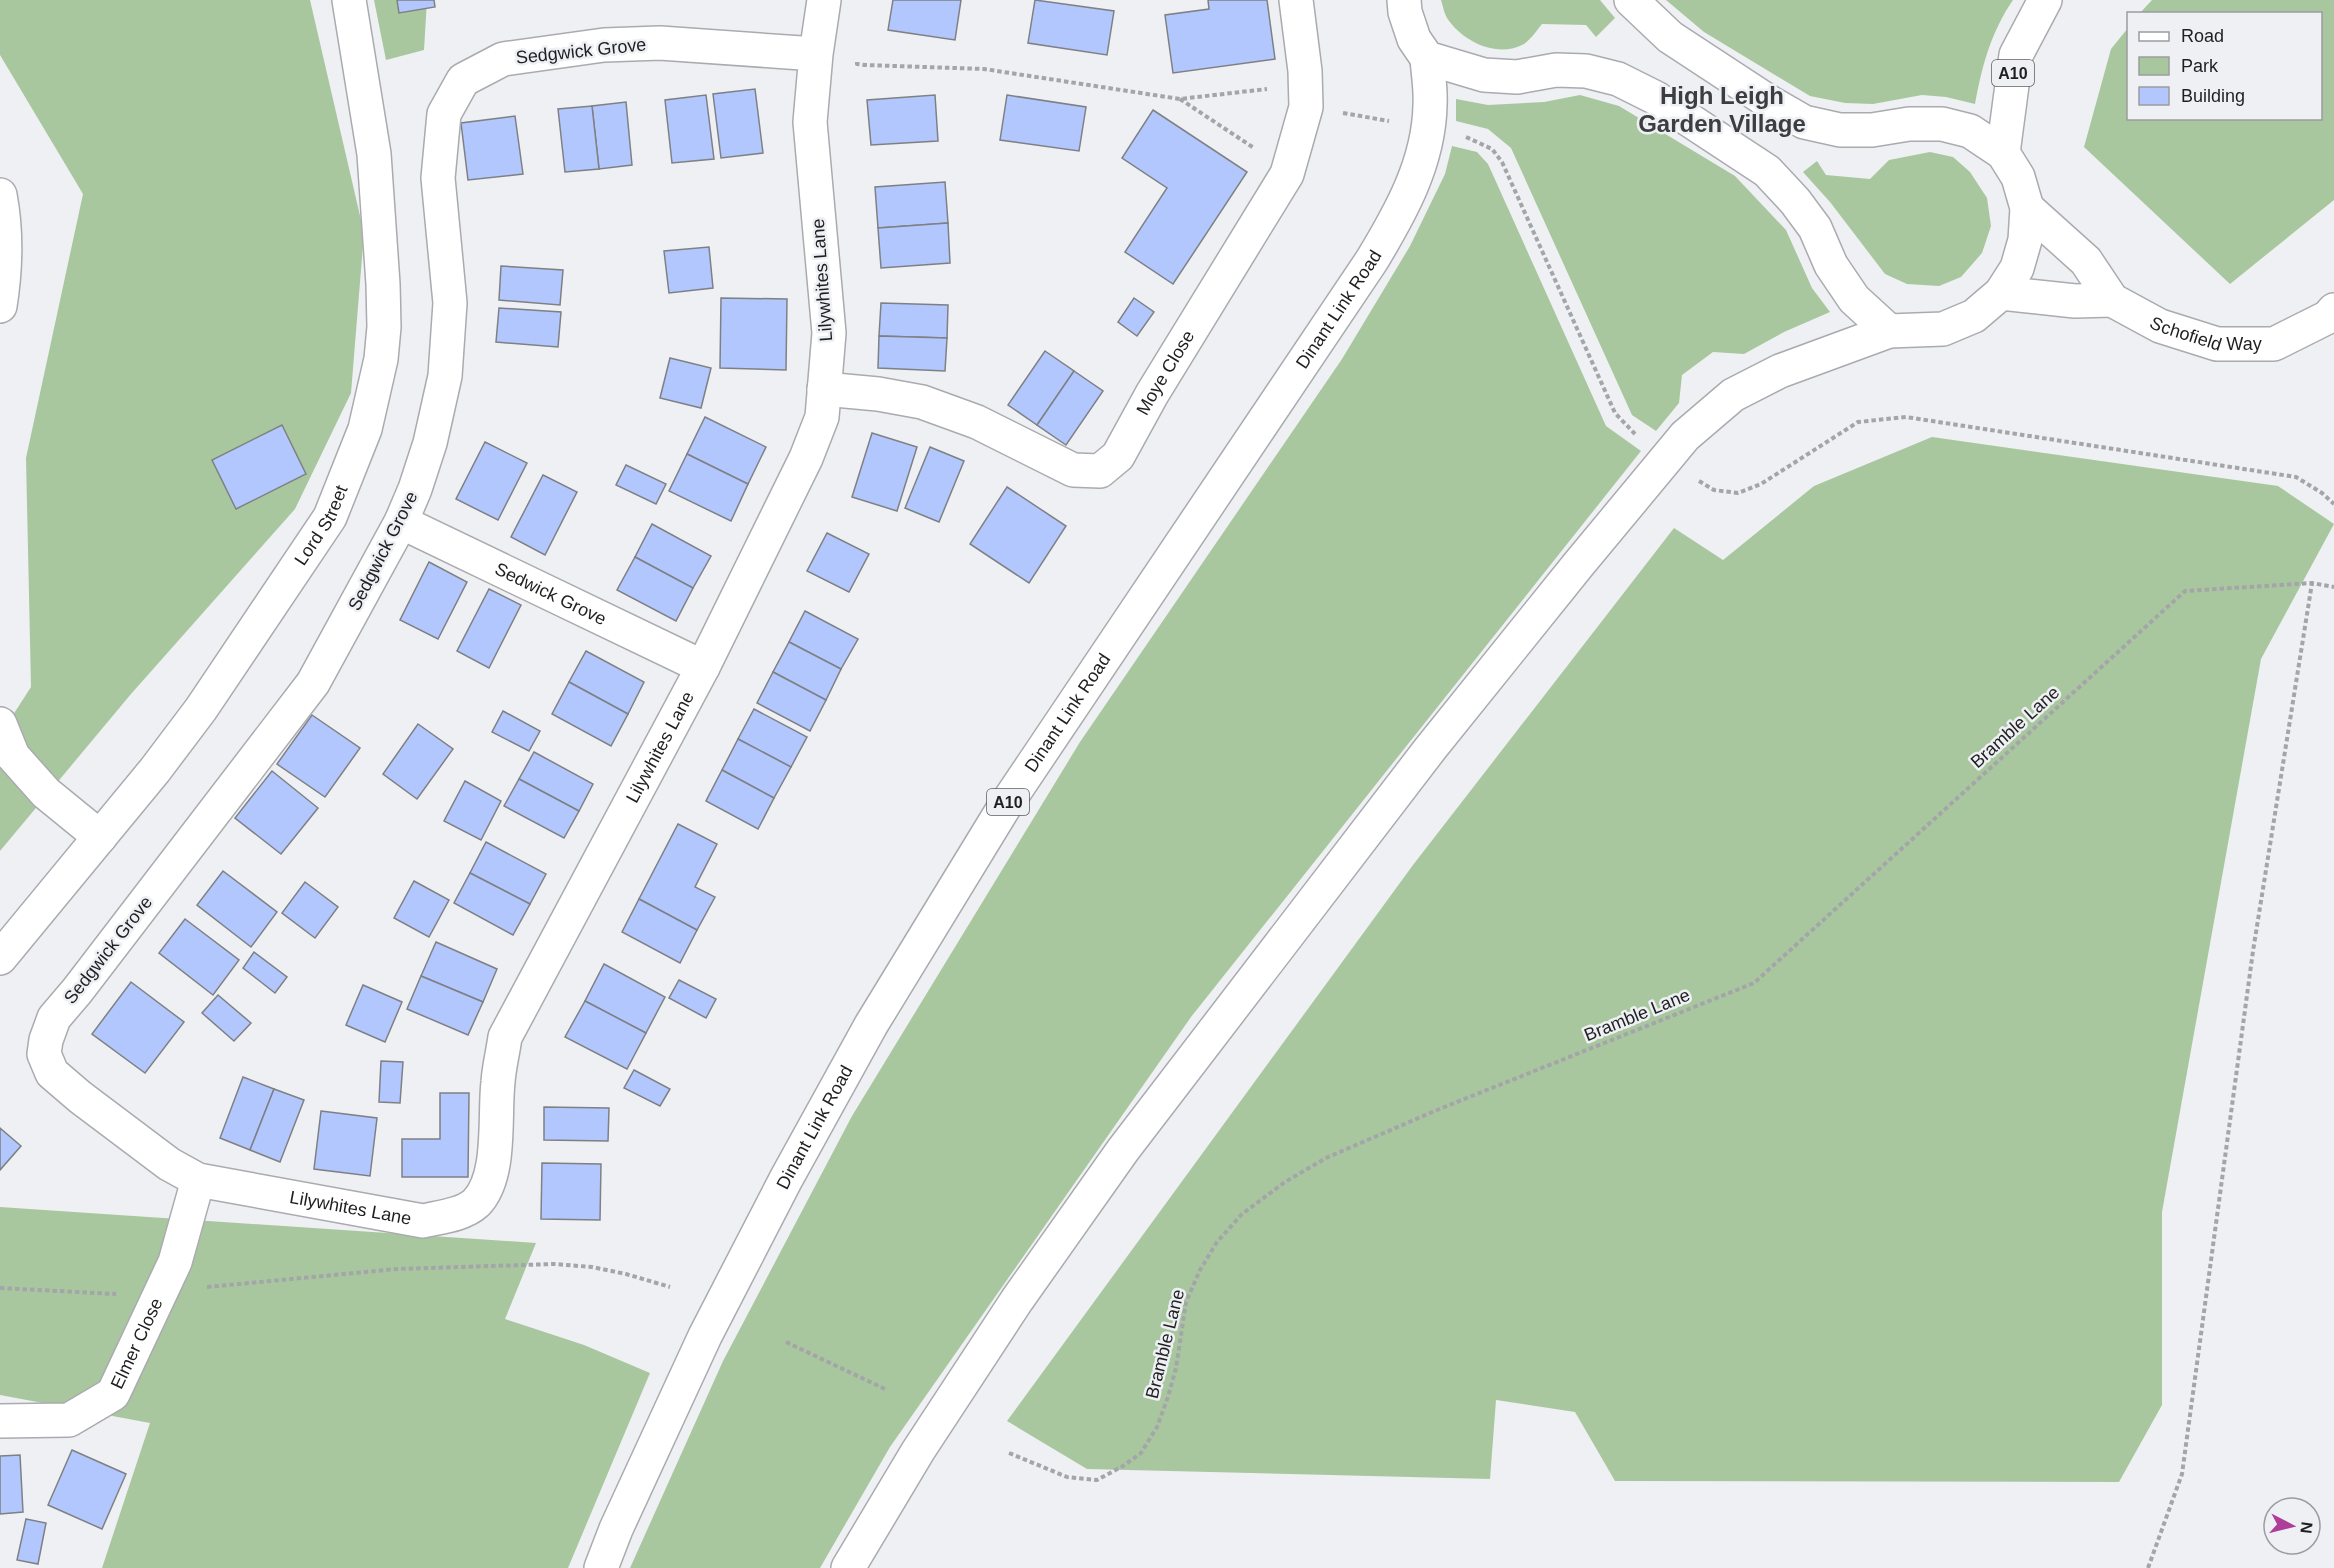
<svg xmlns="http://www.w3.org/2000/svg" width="2334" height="1568" font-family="Arial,sans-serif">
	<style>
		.green { fill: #a9c79e }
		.building { fill: #b1c7fd; stroke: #7f8084; stroke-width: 1.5 }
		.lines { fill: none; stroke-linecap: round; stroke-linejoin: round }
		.minor-casing { stroke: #aaabaf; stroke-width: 36 }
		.major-casing { stroke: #aaabaf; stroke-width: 36 }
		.path { stroke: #a4a5a9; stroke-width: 4; stroke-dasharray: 4.5 3; stroke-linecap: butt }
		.minor { stroke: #fff; stroke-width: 33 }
		.major { stroke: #fff; stroke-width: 33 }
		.labels { text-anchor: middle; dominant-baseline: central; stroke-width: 5; stroke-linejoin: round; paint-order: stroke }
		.shield { fill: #eef0f4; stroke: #5d5e60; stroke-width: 1.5 }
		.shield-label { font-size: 16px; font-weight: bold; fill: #1f1f21 }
		.street-label { font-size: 18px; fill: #1f1f21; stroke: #eef0f4 }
		.district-label { font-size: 24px; font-weight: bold; fill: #3c3d40; stroke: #eef0f4 }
	</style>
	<rect width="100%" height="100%" fill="#eef0f4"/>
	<g class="green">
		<path d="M0,0H310L364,233L351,393L295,509L131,694L0,851V735L31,687L26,458L83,194L0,55Z"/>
		<path d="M374,0H427L424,50L386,60Z"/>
		<path d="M1441,0H1600L1615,18L1596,37L1586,25L1542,24C1537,30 1530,41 1522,45C1496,58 1462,41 1447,18C1444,13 1443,6 1441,0Z"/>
		<path d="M1666,0H2013C1991,32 1982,66 1975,104L1946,97L1922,95L1873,104L1845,103L1810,96L1704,32Z"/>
		<path d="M2152,0H2334V200L2230,284L2084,147L2111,49L2128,28V118H2320V14L2140,13Z"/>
		<path d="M1580,95L1619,106L1735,176L1786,230L1812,288L1830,312L1784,332L1744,354L1713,352L1682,375L1679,403L1656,431L1632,415L1511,148L1488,129L1456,121V99L1488,105L1544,102Z"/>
		<path d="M1452,146L1477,152L1488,164L1606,426L1641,451L1191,1017L890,1447L820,1568H630L723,1361L852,1116L1080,742L1342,359L1410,246L1445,174Z"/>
		<path d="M1930,152L1953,157L1970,172L1987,198L1991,226L1982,253L1961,277L1939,286L1907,284L1885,274L1830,202L1803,172L1817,161L1826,175L1870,179L1889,160Z"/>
		<path d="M1932,437L2278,486L2334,524L2261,659L2162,1212V1405L2119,1482L1615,1481L1575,1412L1496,1400L1490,1479L1087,1469L1007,1421L1413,865L1674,528L1723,560L1814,486Z"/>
		<path d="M0,1207L536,1243L505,1319L584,1345L650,1373L568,1568H102L150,1423L0,1395Z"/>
	</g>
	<g class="building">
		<path d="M397,0H434L435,7L399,13Z"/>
		<path d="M893,0H961L955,40L888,30Z"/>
		<path d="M1035,0L1114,11L1107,55L1028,43Z"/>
		<path d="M1208,0H1267L1275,59L1173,73L1165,15L1209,9Z"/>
		<path d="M755,89L763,153L721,158L713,94Z"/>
		<path d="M706,95L714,159L672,163L665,100Z"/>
		<path d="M935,95L938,141L871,145L867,100Z"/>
		<path d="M1007,95L1086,107L1079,151L1000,140Z"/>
		<path d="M626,102L632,165L599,169L592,106Z"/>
		<path d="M592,106L599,169L565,172L558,109Z"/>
		<path d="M1153,110L1247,172L1173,284L1125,252L1167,188L1122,158Z"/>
		<path d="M515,116L523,174L468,180L461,123Z"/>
		<path d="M945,182L948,223L878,228L875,187Z"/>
		<path d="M948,223L950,263L881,268L878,228Z"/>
		<path d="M709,247L713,288L669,293L664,251Z"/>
		<path d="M501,266L563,270L560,305L499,300Z"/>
		<path d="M721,298L787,299L786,370L720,368Z"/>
		<path d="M1134,298L1154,312L1137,336L1118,322Z"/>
		<path d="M881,303L948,305L947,338L879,336Z"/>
		<path d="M499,308L561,312L558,347L496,342Z"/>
		<path d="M879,336L947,338L945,371L878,368Z"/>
		<path d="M1045,351L1074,371L1037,425L1008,405Z"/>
		<path d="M670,358L711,368L701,408L660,398Z"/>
		<path d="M1074,371L1103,391L1066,445L1037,425Z"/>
		<path d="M705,417L766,447L748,484L687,454Z"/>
		<path d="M282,425L306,474L236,509L212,460Z"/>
		<path d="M872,433L917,447L897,511L852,497Z"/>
		<path d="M485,442L527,463L498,520L456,499Z"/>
		<path d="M930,447L964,461L939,522L905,508Z"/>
		<path d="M687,454L748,484L731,521L669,491Z"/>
		<path d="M626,465L666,484L656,504L616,485Z"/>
		<path d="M543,475L577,492L545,555L511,537Z"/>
		<path d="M1007,487L1066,526L1029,583L970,544Z"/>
		<path d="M652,524L711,556L693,588L635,557Z"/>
		<path d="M827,533L869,554L849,592L807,571Z"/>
		<path d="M635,557L693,588L676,621L617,590Z"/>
		<path d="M429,562L467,582L438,639L400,620Z"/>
		<path d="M489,589L521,605L489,668L457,651Z"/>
		<path d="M805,611L858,639L841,669L789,642Z"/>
		<path d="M789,642L841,669L826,700L773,672Z"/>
		<path d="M586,651L644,682L628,714L569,682Z"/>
		<path d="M773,672L826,700L810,731L757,703Z"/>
		<path d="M569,682L628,714L611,746L552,714Z"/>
		<path d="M754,709L807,737L791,767L738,739Z"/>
		<path d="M503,711L540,731L529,751L492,732Z"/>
		<path d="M312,715L360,748L325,797L277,764Z"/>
		<path d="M418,724L453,749L417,799L383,774Z"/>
		<path d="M738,739L791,767L774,798L722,770Z"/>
		<path d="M534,752L593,784L579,811L519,779Z"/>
		<path d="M722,770L774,798L758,829L706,801Z"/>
		<path d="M272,771L318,808L281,854L235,818Z"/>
		<path d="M519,779L579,811L564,838L504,806Z"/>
		<path d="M465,781L501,801L481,840L444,821Z"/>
		<path d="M678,824L717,844L695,887L715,897L697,930L639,899Z"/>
		<path d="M486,842L546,874L530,904L470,873Z"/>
		<path d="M223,871L277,912L251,947L197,905Z"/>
		<path d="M470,873L530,904L513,935L454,903Z"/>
		<path d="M414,881L449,900L429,937L394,918Z"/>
		<path d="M305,882L338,907L315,938L282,913Z"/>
		<path d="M639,899L697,930L680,963L622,932Z"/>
		<path d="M185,919L239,960L213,995L159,953Z"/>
		<path d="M436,942L497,969L483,1002L421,976Z"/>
		<path d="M254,952L287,977L275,993L243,968Z"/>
		<path d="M604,964L665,997L646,1033L585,1001Z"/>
		<path d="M421,976L483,1002L468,1035L407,1009Z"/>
		<path d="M679,980L716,999L706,1018L669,998Z"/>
		<path d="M131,982L184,1022L145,1073L92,1034Z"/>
		<path d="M363,985L402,1002L385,1042L346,1025Z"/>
		<path d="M218,995L251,1023L234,1041L202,1013Z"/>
		<path d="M585,1001L646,1033L627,1069L565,1037Z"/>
		<path d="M381,1061L403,1062L400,1103L379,1102Z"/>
		<path d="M634,1070L670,1089L660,1106L624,1088Z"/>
		<path d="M243,1077L274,1089L250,1150L220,1138Z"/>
		<path d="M274,1089L304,1100L280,1162L250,1150Z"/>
		<path d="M440,1093H469L468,1177H402V1139H440Z"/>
		<path d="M544,1107L609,1108L608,1141L544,1140Z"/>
		<path d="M321,1111L377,1118L370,1176L314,1169Z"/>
		<path d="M0,1128L21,1146L0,1170Z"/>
		<path d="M542,1163L601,1164L600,1220L541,1219Z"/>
		<path d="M72,1450L126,1474L102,1529L48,1505Z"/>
		<path d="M20,1455L23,1512L0,1514V1456Z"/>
		<path d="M26,1519L46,1523L38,1564L17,1560Z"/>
	</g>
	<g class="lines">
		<g class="minor-casing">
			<g id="minor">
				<path id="s1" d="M816,54L660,43L604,45L503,59L463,80L444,114L438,178L450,303L445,376L430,443L415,489L401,522L313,683L77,991L54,1018L46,1040L44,1054L52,1073L80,1097L169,1164L198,1180L423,1221C440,1217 463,1215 476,1203C502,1177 494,1117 498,1082C499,1067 503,1052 505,1037L703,667L806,458L822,417L829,333L810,122L816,54L824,0"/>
				<path d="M0,195C7,232 6,268 0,306"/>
				<path id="s2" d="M2027,208L2086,261L2112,300L2160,326L2217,344H2274L2328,317L2334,310"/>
				<path d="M2001,293L2075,301L2112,300"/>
				<path id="s3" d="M824,389L878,394L922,402L977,422L1073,470L1100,471L1118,456L1152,394L1287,174L1306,107L1305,71L1296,0"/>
				<path id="s4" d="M401,522L703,667"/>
				<path d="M0,724L13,756L46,793L100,837"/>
				<path id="s5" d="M0,958L155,770L201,709L330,517L365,429L381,359L384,327L383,284L374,154L349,0"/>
				<path id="s6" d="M0,1421L69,1420L113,1394L175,1262L198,1180"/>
			</g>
		</g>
		<g class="major-casing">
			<g id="major">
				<path d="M1404,0L1405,12L1414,39L1427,58L1484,75L1517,77L1556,70L1586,71L1618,79L1656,98L1767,171L1795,201L1815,228L1831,265L1854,299L1889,331"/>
				<path d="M2003,153L2016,55L2045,0"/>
				<path id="s7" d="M601,1568L616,1529L705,1336L786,1179L871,1025L1003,809L1372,260C1401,212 1429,162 1430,105C1431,89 1428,73 1427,58"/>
				<path d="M848,1568L918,1451L1017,1300L1123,1150L1430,749L1578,565L1685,436L1733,395L1780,371L1889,331L1943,329L1974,316L2001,293L2017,268L2025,240L2027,208L2018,177L2003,153L1970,131L1942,124H1909L1872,130H1840L1804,122L1766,100L1670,37L1631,0"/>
			</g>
		</g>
		<g class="path">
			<path d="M857,62V64L865,65L984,69L1180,99L1267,89"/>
			<path d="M1180,99L1254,148"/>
			<path d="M1343,113L1389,121"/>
			<path d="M1466,137L1492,149L1502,162L1615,413L1635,434"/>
			<path d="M1699,481L1714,490L1738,493L1761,484L1858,422L1906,417L2296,477L2322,493L2334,504"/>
			<path d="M207,1287L397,1269L554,1264L592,1267L626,1274L670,1287"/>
			<path d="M0,1288L116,1294"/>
			<path d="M786,1342L885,1389"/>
			<path d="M1009,1453L1067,1477L1097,1480L1123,1466L1141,1453L1157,1427L1168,1397L1176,1368L1186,1302L1200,1270L1217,1242L1242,1214L1285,1182L1326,1158L1437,1110L1754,983L2185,591L2312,583L2334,587"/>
			<path d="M2148,1568L2182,1474L2253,951L2312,583"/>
		</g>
		<use href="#minor" class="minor"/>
		<use href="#major" class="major"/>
	</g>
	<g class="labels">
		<g class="shield">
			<rect x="1992" y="60" width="42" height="26" rx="4.5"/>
			<rect x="987" y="789" width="42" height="26" rx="4.5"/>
		</g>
		<g class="shield-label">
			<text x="2013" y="73">A10</text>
			<text x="1008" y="802">A10</text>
		</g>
		<g class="street-label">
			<text transform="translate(581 51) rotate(-6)">Sedgwick Grove</text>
			<text transform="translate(822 280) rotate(-94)">Lilywhites Lane</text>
			<text stroke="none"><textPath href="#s7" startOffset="1462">Dinant Link Road</textPath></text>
			<text stroke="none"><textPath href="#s2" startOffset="228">Schofield Way</textPath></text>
			<text stroke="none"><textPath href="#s3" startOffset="411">Moye Close</textPath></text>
			<text stroke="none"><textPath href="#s5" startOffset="540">Lord Street</textPath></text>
			<text transform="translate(383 551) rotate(-63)">Sedgwick Grove</text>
			<text stroke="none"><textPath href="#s4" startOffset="166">Sedwick Grove</textPath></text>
			<text stroke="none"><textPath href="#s7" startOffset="976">Dinant Link Road</textPath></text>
			<text transform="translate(2015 727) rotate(-42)">Bramble Lane</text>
			<text stroke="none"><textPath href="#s1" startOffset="2446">Lilywhites Lane</textPath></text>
			<text transform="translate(108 950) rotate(-52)">Sedgwick Grove</text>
			<text transform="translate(1637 1015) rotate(-22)">Bramble Lane</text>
			<text stroke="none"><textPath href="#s7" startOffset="490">Dinant Link Road</textPath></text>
			<text stroke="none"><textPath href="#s1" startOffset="1816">Lilywhites Lane</textPath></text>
			<text stroke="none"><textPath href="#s6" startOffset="176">Elmer Close</textPath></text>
			<text transform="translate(1165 1344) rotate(-76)">Bramble Lane</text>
		</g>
		<g class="district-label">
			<text x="1722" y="95">High Leigh<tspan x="1722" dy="28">Garden Village</tspan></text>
		</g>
	</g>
	<rect x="2127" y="12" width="195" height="108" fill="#eef0f4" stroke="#9b9ca0" stroke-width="1.5"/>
	<rect x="2139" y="32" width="30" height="9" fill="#ffffff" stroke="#9b9ca0" stroke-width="1.5"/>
	<text x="2181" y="42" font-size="18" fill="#1f1f21">Road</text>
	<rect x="2139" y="57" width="30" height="18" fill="#a9c79e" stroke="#9b9ca0" stroke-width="1.5"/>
	<text x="2181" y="72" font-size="18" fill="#1f1f21">Park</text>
	<rect x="2139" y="87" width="30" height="18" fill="#b1c7fd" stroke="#9b9ca0" stroke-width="1.5"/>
	<text x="2181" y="102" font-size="18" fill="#1f1f21">Building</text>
	<g transform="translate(2292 1526) rotate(97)"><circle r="28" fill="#eef0f4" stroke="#9b9ca0" stroke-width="1.5"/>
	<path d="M0-4.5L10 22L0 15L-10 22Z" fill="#af3e9a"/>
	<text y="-9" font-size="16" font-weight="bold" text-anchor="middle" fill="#1f1f21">N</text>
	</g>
</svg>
